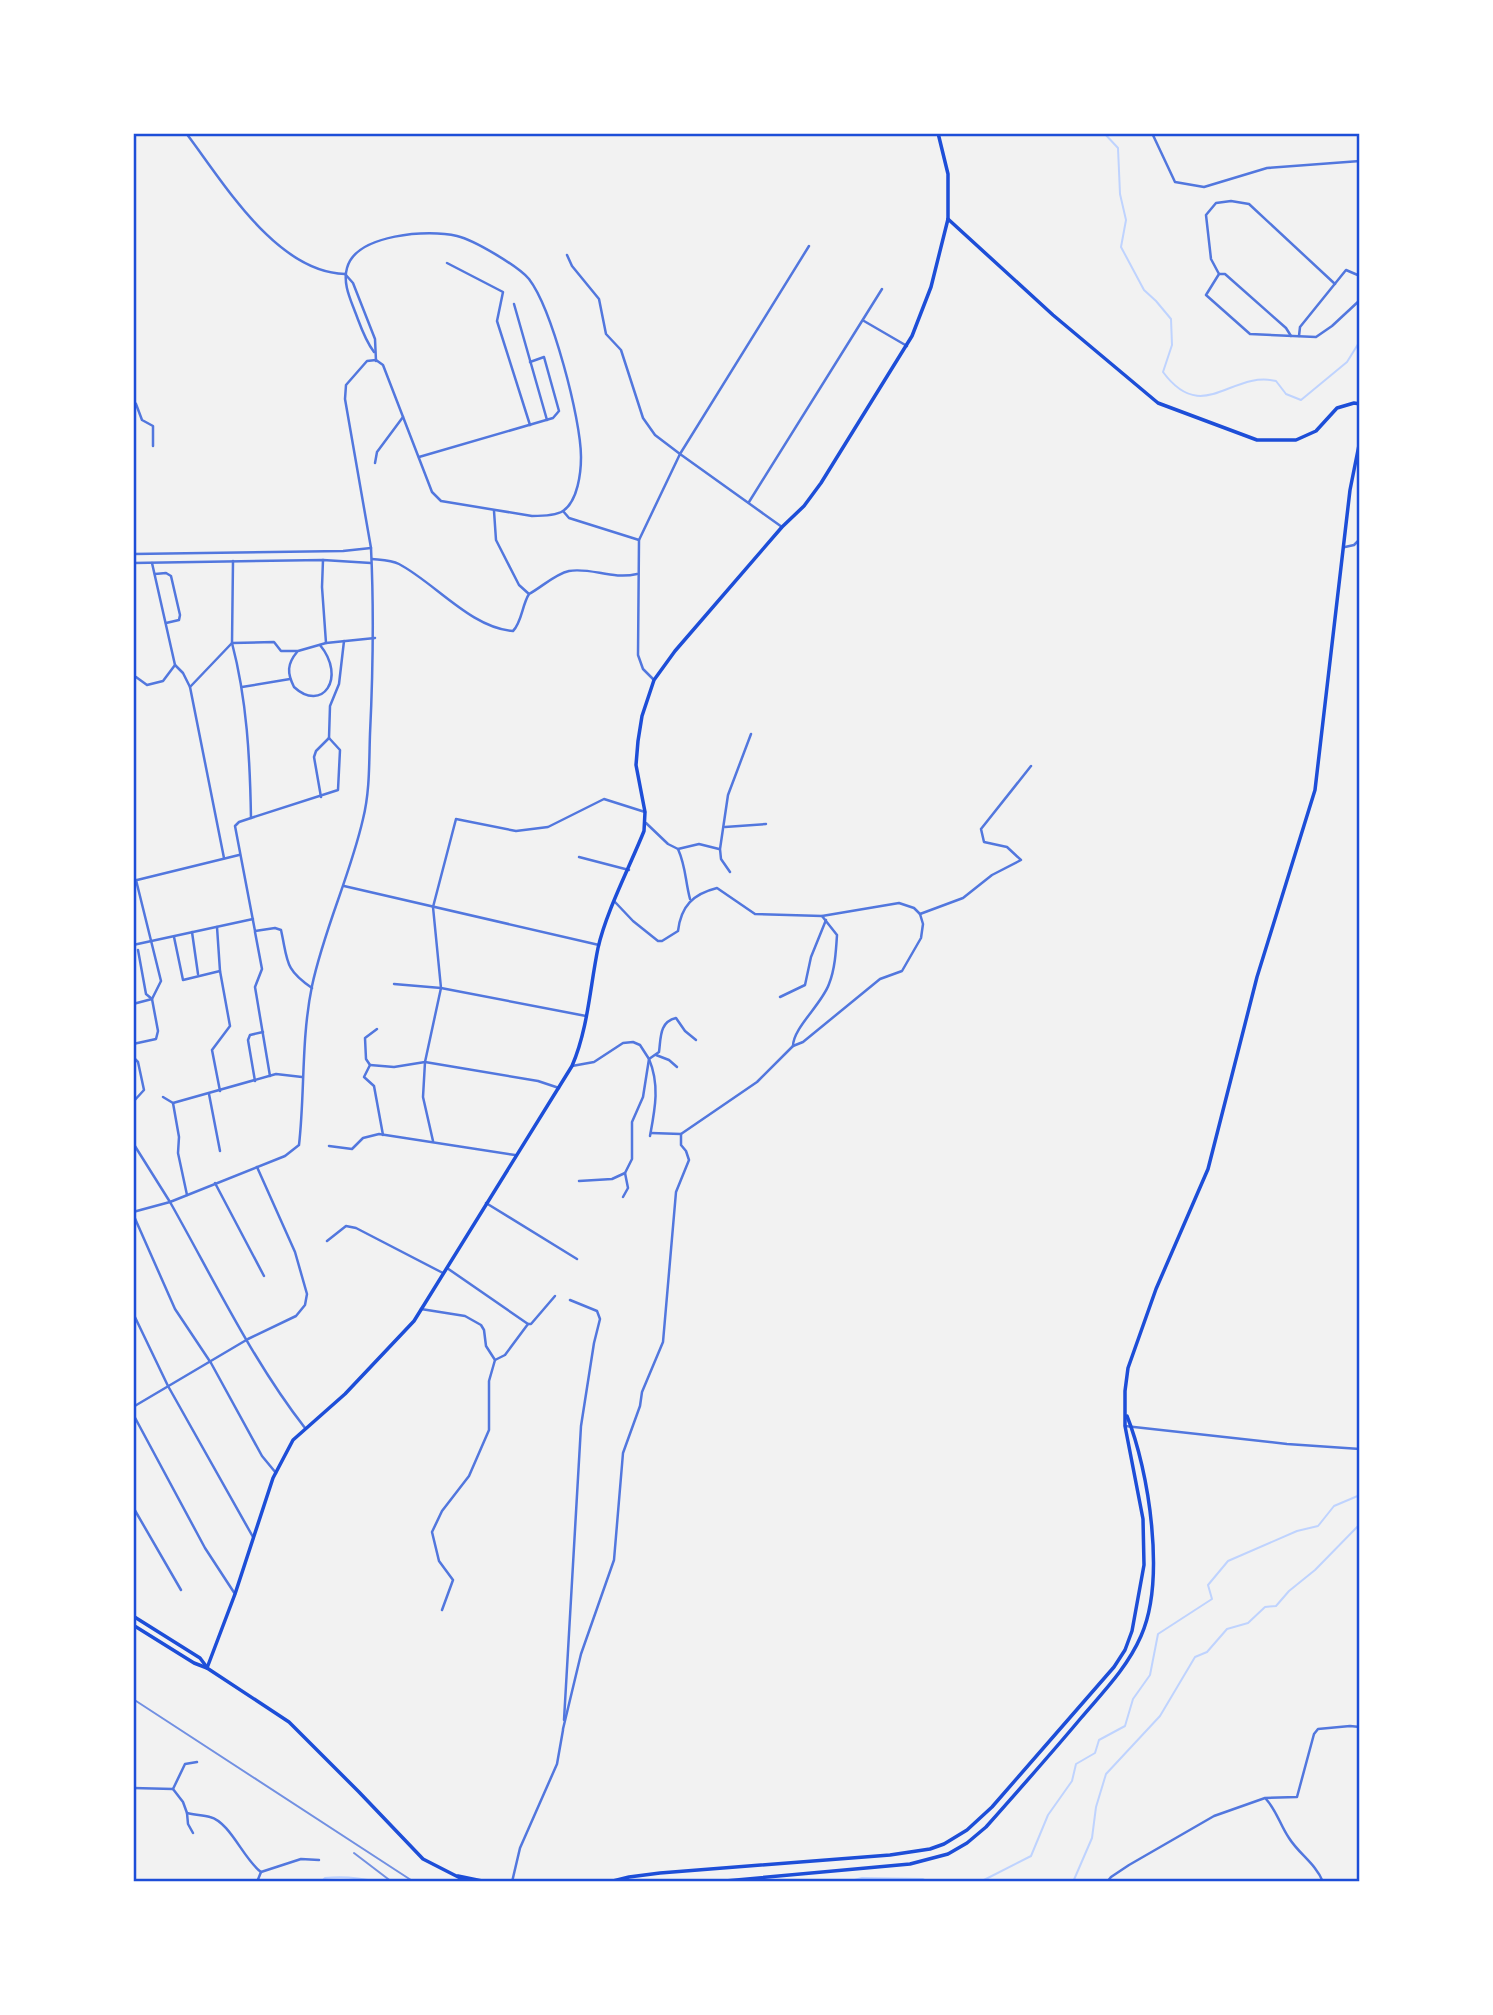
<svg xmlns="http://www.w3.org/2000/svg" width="1493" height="2015" font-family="Rubik,sans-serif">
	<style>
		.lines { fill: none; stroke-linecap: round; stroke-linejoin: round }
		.stream { stroke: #bfd3fe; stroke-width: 2 }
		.minor { stroke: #5277de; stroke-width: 2.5 }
		.tertiary { stroke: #5277de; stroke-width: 2.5 }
		.secondary { stroke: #1d4ed8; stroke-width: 3.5 }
		.primary { stroke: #1d4ed8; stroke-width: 3.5 }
		.rail { stroke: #7290e2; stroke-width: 2 }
		.neatline { fill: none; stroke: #1d4ed8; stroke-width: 2.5 }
	</style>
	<rect width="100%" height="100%" fill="#f2f2f2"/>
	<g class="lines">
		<g class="stream">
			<path d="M1104,133L1118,148L1120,194L1126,220L1121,247L1144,290L1156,301L1171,319L1172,345L1163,372C1203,426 1231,370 1276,381L1286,394L1301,400L1347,362L1360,341"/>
			<path d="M321,1882L325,1878C342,1876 361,1878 378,1882"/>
			<path d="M847,1882L862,1878L923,1879L928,1882"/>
			<path d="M980,1882L1031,1856L1048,1815L1072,1781L1076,1764L1095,1753L1099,1740L1125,1726L1133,1699L1150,1675L1158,1634L1212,1599L1208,1585L1228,1561L1297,1531L1318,1526L1334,1506L1360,1495"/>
			<path d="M1073,1882L1092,1838L1096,1807L1106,1774L1160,1716L1195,1657L1207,1652L1227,1629L1248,1623L1265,1607L1276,1606L1289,1591L1315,1570L1360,1524"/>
		</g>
		<g class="minor">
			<path d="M186,133C224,183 276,272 345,274"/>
			<path d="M1152,133L1175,182L1204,187L1267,168L1360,161"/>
			<path d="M567,255L572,266L599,299L606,334L621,350L643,418L655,435L680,454L809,246"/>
			<path d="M447,263L503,292L497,321L530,425"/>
			<path d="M1219,274H1225L1286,328L1291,336"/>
			<path d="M1335,284L1249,204L1231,201L1216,203L1206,215L1211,259L1219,274L1206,295L1250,334L1316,337L1332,326L1360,300"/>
			<path d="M514,304L547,420"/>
			<path d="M864,321L907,346"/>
			<path d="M1299,336L1300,327L1346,270L1360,276"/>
			<path d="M133,401L136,404L142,420L153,426V446"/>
			<path d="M419,457L553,418L559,411L544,357L530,362"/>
			<path d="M375,463L377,452L403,417"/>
			<path d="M749,502L882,289"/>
			<path d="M1345,547L1354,545L1360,539"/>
			<path d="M372,559C381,560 391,560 399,564C435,583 471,628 513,631C522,622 522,605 529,594L519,585L496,540L494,511"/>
			<path d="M323,560L322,587L326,643"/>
			<path d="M155,574L166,573L171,576L180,615L179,620L166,623"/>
			<path d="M529,594C542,587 555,574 569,571C591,567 612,580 637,574"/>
			<path d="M297,652C287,664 287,673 294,687C322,713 347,678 320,645"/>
			<path d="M175,665L183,673L190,687"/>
			<path d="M136,677L147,685L163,681L175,665L152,563"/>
			<path d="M242,687L290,679"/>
			<path d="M321,797L314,757L316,751L329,738"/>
			<path d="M251,818C250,759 247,700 232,643L274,642L281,651H298L326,643L375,638"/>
			<path d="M646,823L668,844L678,849C686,867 685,880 690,899"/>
			<path d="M725,827L766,824"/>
			<path d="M678,849L699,844L719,849"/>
			<path d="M579,857L629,870"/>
			<path d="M224,858L190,687L232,643L233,561"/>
			<path d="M730,872L721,859L720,849L728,795L751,734"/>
			<path d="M133,881L239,855"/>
			<path d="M615,902L633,921L658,941H662L678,931C681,906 693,894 717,888L755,914L822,916L899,903L914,908L920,914L923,924L921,938L902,971L880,979L803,1042L793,1046L757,1082L681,1134"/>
			<path d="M920,914L963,898L992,875L1021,860L1007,847L984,842L981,829L1031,766"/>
			<path d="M217,927L220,971L230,1026L212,1050L220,1091"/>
			<path d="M192,932L198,974"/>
			<path d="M255,932L262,969L255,987L270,1076"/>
			<path d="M174,937L183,980L220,971"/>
			<path d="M133,945L253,919"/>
			<path d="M394,984L441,988L586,1016"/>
			<path d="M312,988C284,969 288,961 281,930L275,928L255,931L235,826L239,822L251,818L338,790L340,750L329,738L330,706L339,684L344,641"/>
			<path d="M780,997L805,985L811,957L826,920"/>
			<path d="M133,1004L152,999L161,981L136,880"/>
			<path d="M377,1029L365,1038L366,1059L370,1065L364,1077L374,1086L383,1135"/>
			<path d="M133,1044L156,1039L158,1031L152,999L146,994L138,950"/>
			<path d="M793,1046C793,1028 822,1004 829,984C835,969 836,951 837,935L822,916"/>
			<path d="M656,1055L669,1060L677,1067"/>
			<path d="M370,1065L394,1067L425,1062L538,1081L559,1088"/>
			<path d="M572,1066L594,1062L623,1043L633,1042L640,1045L649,1059L643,1097L632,1122V1159L625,1173L612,1179L579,1181"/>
			<path d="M255,1081L248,1040L250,1035L263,1032"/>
			<path d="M209,1094L220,1151"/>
			<path d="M163,1097L173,1103L179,1137L178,1153L187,1195"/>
			<path d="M133,1102L144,1090L138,1062L133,1057"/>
			<path d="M173,1103L276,1074L302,1077"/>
			<path d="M650,1136C655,1109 660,1085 649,1059L659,1052C661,1038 659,1022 676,1018L685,1031L696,1040"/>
			<path d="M433,1141L423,1097L425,1062L441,988L433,907L456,819L516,831L548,827L604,799L645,812"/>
			<path d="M329,1146L352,1149L363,1138L379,1134L515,1155"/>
			<path d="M215,1183L264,1276"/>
			<path d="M623,1197L628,1188L625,1173"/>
			<path d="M486,1203L577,1259"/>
			<path d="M133,1212L170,1202C213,1278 252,1360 305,1428"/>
			<path d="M133,1214L175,1309L211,1363L262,1456L276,1473"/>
			<path d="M327,1241L346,1226L356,1228L443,1273"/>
			<path d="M447,1268L528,1324L505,1355L495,1360"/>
			<path d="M421,1309L465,1316L481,1325L484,1330L486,1346L495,1360L489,1381V1430L469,1476L442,1511L432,1532L439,1561L453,1580L442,1610"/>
			<path d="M133,1313L168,1386L253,1537"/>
			<path d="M528,1324H531L555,1296"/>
			<path d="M133,1407L248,1339L296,1316L305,1305L307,1294L295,1252L257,1167"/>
			<path d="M133,1414L205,1548L235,1594"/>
			<path d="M133,1507L181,1590"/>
			<path d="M564,1720L581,1426L594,1343L600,1319L597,1311L570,1300"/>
			<path d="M563,1729L581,1654L614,1560L623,1453L640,1406L642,1392L663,1342L676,1192L689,1160L686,1151L681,1145V1134L651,1133"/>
			<path d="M133,1788L173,1789L183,1802L187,1813C195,1815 203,1815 210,1817C230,1822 244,1860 261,1872L301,1859L319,1860"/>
			<path d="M173,1789L185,1764L197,1762"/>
			<path d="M1266,1799C1277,1811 1280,1825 1289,1838C1299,1854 1316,1864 1323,1882"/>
			<path d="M187,1813L188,1824L193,1833"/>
			<path d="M257,1882L261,1872"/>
			<path d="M512,1882L520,1848L557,1764L563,1730"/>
			<path d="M1107,1882L1111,1877L1129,1865L1214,1816L1265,1798L1297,1797L1314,1734L1318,1729L1350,1726L1360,1727"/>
		</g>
		<g class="tertiary">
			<path d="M345,274L353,283L375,339L376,361"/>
			<path d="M563,511L569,518L639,540"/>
			<path d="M133,554L343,551L371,548"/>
			<path d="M133,563L323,560L371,563"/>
			<path d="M654,680L643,669L638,655L639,540L680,454L782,527"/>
			<path d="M344,886L599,945"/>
			<path d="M133,1143L170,1202L285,1156L299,1145C305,1093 301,1039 312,986C324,929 350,876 363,819C370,791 369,762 370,734C373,672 374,610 371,548L345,399L346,385L367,361L376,360L383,365L432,492L441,501L532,516C541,516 555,516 563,511C578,501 581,472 581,457C581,419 552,309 529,279C518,266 474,240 457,236C429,229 356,234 347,268C343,282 349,296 354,309C360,324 364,339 374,352"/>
			<path d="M1125,1426L1287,1444L1360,1449"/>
		</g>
		<g class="secondary">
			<path d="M948,219L1053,315L1158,403L1257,440H1296L1316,431L1337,408L1354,403L1360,404"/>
			<path d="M207,1668L235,1594L273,1478L293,1440L345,1394L414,1321L572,1066C588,1029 590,987 598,948C606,912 630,866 644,831L645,812L636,765L638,741L642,716L654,680L675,651L782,527L804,506L821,483L912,336L931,287L948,219V174L938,133"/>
			<path d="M609,1882L629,1877L660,1873L890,1855L930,1849L944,1844L967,1830L992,1807L1114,1667L1125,1650L1132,1631L1144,1565L1143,1519L1125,1426V1391L1128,1368L1156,1289L1208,1169L1257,977L1315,790L1350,490L1360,440"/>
			<path d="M714,1882L910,1864L948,1854L967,1843L986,1827C1018,1791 1050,1755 1081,1718C1103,1692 1127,1668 1141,1636C1166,1580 1149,1471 1127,1416"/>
		</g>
		<g class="primary">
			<path d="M133,1616L200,1658L206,1666"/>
			<path d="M133,1625L194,1663L207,1668L289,1722L359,1792L423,1859L468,1882"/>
			<path d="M458,1876L487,1882"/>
		</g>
		<g class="rail">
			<path d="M133,1699L414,1882"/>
			<path d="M354,1853L392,1882"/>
		</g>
	</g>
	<rect width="1493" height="2015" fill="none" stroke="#ffffff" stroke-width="270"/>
	<rect x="135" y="135" width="1223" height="1745" class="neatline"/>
</svg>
